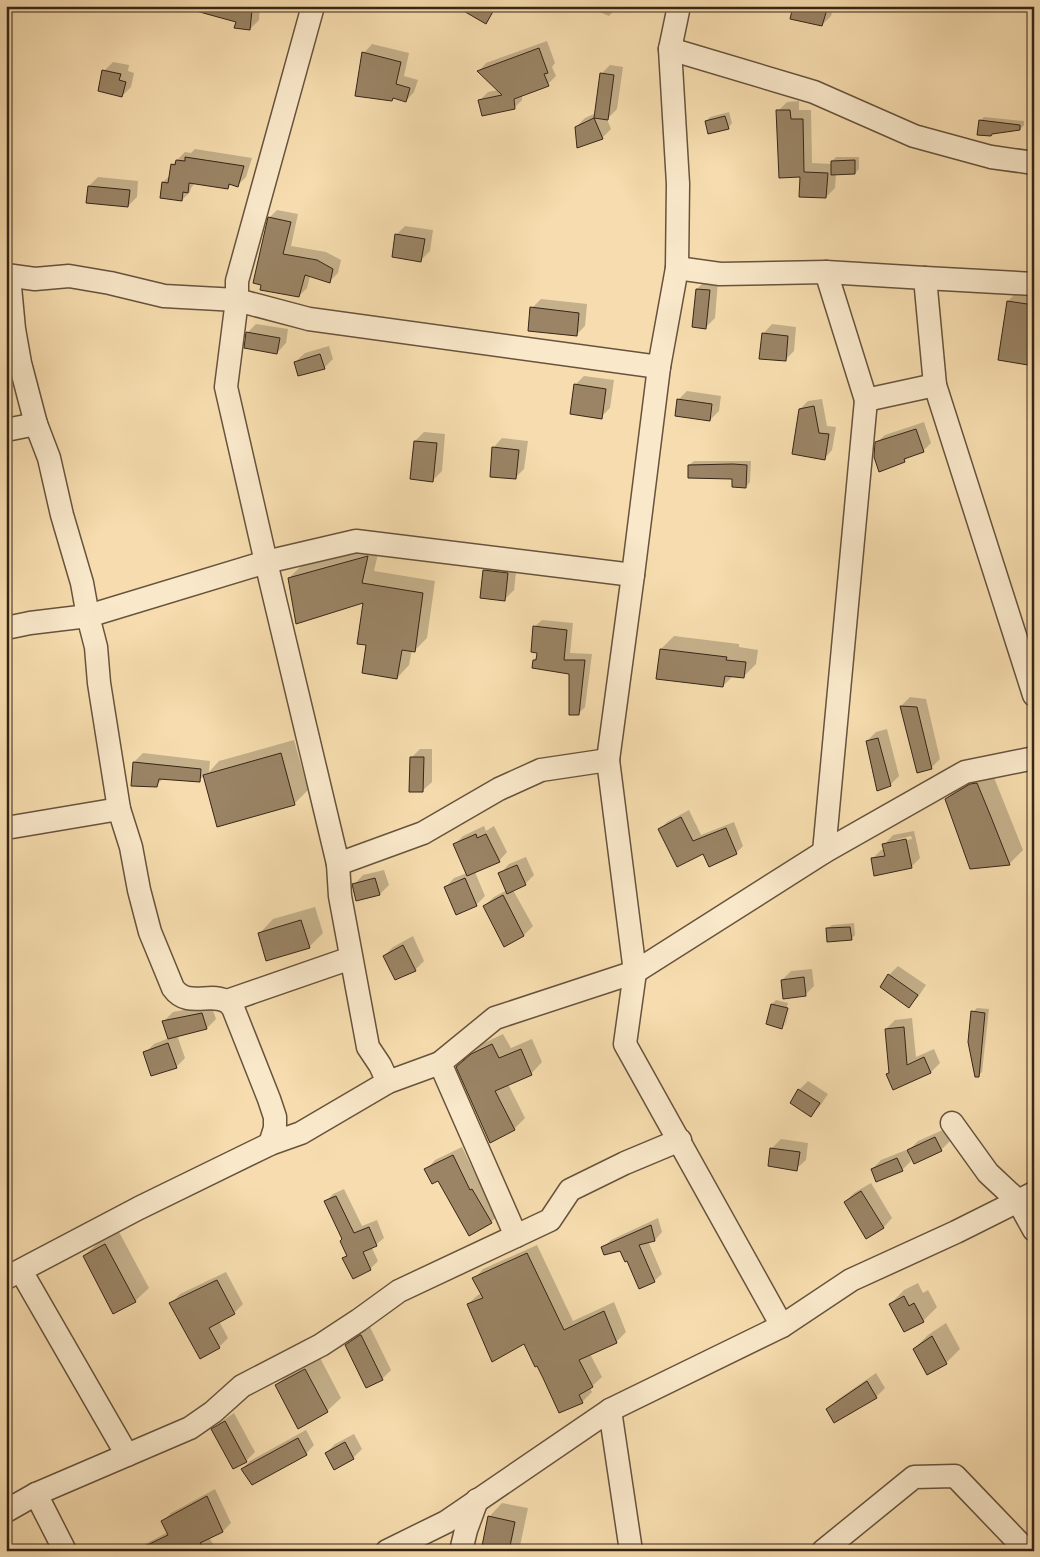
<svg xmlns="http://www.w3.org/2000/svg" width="1040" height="1557" font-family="'EB Garamond',serif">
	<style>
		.shadow { fill: #0003; fill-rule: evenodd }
		.building { fill: #9a8465; stroke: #372516 }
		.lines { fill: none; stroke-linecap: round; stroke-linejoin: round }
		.minor-casing { stroke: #67533c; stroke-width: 25 }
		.minor { stroke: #f9e8ca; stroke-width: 22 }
	</style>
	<rect width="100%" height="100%" fill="#f6dcae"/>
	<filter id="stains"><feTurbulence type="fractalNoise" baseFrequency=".004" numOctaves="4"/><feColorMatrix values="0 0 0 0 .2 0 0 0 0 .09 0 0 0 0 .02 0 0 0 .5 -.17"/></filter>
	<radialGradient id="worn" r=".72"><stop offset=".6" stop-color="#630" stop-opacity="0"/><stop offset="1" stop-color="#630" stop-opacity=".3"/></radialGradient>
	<g class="shadow">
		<path d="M198,6H260L259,20L250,29L237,21Z"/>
		<path d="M457,6H497L486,22Z"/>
		<path d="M589,6H618L609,16L588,7Z"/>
		<path d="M794,6H834L831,16L822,25Z"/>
		<path d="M547,41L555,63L552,67L556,76L548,84L522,95V100L514,108L480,100L488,92L499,90L479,71L486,63Z"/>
		<path d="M372,44L409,53L404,76L418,80L414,92L406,101L394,97L392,100L364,53Z"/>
		<path d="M113,62L129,65L128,71L134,73L131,87L122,96L104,71Z"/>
		<path d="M610,65L623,67L617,109L607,119L611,129L602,138L576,127L585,118L596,113L601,74Z"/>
		<path d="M799,101V110H811L812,163L832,164V161L836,157H859V169L855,173H836L835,188L826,197L802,175L778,111L787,102Z"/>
		<path d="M729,112L732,123L728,128L706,121L710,117Z"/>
		<path d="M984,117L1024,121V125L1020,129L993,133L991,135L980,121Z"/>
		<path d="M195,149L252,158L246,177L238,185L232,183L228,188L195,183L191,188L190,192L182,200L161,197L163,182L171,175L172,165L185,152L191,153Z"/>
		<path d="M98,177L138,181L137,197L128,206L89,186Z"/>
		<path d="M277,210L298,214L291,246L326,252L341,260L338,273L330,281L310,276L307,288L299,296L269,218Z"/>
		<path d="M405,226L433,230L430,251L421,260L396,235Z"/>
		<path d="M706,280L718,281L715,318L706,327L697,289Z"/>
		<path d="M1022,287L1034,289V357L1028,363L999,359L1008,301Z"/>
		<path d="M541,299L587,304L585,326L576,335L532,308Z"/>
		<path d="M256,324L288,329L286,343L277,353L247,333Z"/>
		<path d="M772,324L796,327L794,351L785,360L763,334Z"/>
		<path d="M329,346L333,359L324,368L295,362L305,353Z"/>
		<path d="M584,376L614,380L610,408L601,417L575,385Z"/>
		<path d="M687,391L721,396L719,411L710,420L678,400Z"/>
		<path d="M822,399L827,426L836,427L832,450L825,458L800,409L808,401Z"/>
		<path d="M924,422L931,443L923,451L910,455L904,461L876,443L885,435Z"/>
		<path d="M424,432L445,434L442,471L433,480L415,441Z"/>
		<path d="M502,438L528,441L524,469L515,478L493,448Z"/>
		<path d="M694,461H751L750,482L746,487L733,478L689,465Z"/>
		<path d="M380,545L374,571L435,581L427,638L415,650H412L409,665L397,678L368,644L365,601L289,578L301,566Z"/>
		<path d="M493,561L517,564L514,590L505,599L484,570Z"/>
		<path d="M542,620L573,623L570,653L592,654L585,707L578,714L570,673L534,660L538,656L534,627Z"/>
		<path d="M674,636L739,644V647L758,650L756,664L743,677L733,676L723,686L661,649Z"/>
		<path d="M910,697L926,699L940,759L931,768L901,706Z"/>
		<path d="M887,729L899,776L890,785L867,741L876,732Z"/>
		<path d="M294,740L308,790L294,804L205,775L199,780L164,778L156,785L134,762L143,753L210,761L209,772L219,761Z"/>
		<path d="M420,749H432V782L422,791L411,758Z"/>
		<path d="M991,770L1023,850L1009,864L946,799L960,785Z"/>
		<path d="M689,810L701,835L734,822L743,846L736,853L703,852L660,829L667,822Z"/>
		<path d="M484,826L486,831L494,826L507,852L499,861L475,872L485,896L476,905L445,888L454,878L467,873L455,844L463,836Z"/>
		<path d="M914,831L920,858L911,867L872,859L881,850L885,849L884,845L893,835ZM911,836L912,839L892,843V841Z"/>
		<path d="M526,857L534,875L525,884L513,890L533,926L524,935L505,945L484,906L494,897L507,890L500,874L509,864Z"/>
		<path d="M384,870L389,885L380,894L357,899L354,885L363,875Z"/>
		<path d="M315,907L323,933L309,947L260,933L273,919Z"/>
		<path d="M854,923L855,935L851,939L827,929L832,925Z"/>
		<path d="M413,936L424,961L415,970L384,956L393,947Z"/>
		<path d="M898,966L926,985L918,997L909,1006L889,975Z"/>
		<path d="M812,969L814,986L805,995L782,980L791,971Z"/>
		<path d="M776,1000L788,1003L782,1024H785L791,1004L786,1023L782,1027L767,1023L772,1004Z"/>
		<path d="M211,1005L216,1019L207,1028L177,1035L185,1058L176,1067L145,1053L154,1044L169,1038L164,1021L173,1012Z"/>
		<path d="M977,1008L989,1009L982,1072L978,1076L973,1012Z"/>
		<path d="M912,1018L916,1057L934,1049L940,1063L931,1072L894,1088L888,1074L890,1072L886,1029L895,1020Z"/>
		<path d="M503,1034L511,1048L532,1039L542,1062L531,1074L508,1084L525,1118L514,1129L458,1067L484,1043Z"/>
		<path d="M808,1081L828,1094L820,1106L811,1115L799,1090Z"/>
		<path d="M945,1129L950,1141L941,1150L914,1162L910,1153L908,1154L911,1161L902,1170L872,1169L881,1160L906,1150L907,1152L918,1141Z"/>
		<path d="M781,1139L808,1143L806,1160L796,1169L769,1165L772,1148Z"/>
		<path d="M462,1147L479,1182L481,1181L500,1213L491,1222L426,1170L435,1160Z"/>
		<path d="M871,1183L892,1218L884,1227L867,1237L845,1202L854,1193Z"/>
		<path d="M344,1189L362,1226L377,1220L384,1238L372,1248L378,1261L371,1268L353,1277L344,1259L348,1254L343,1239L326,1201L333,1194Z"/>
		<path d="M658,1218L662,1232L655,1240L648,1241L662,1274L654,1281L627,1259L621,1249L603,1248L611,1240Z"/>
		<path d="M119,1232L149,1288L135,1301L84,1256L98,1243Z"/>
		<path d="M537,1245L573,1321L614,1302L626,1332L616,1342L590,1354L602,1377L590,1388L592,1392L582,1402L544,1377L524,1342L468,1304L478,1295L482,1293L474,1279L483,1269Z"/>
		<path d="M226,1272L243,1304L234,1313L219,1321L228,1338L219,1347L171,1303L180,1294Z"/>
		<path d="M918,1283L923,1293L928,1290L937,1307L923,1321L904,1331L890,1304L904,1290Z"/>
		<path d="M946,1323L960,1349L946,1363L914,1349L928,1335Z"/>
		<path d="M370,1327L391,1370L382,1379L347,1345L356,1336Z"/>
		<path d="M319,1356L341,1398L327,1411L276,1385L290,1372Z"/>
		<path d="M876,1373L885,1388L876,1397L828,1409L837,1400Z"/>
		<path d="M234,1413L255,1452L246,1461L212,1430L222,1421Z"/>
		<path d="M306,1430L314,1445L306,1454L242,1469L250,1461Z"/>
		<path d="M354,1434L362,1449L353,1458L326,1453L335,1444Z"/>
		<path d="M215,1489L231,1523L223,1531L209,1537L217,1551H132L168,1532L163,1521L171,1513Z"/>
		<path d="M502,1503L528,1508L519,1551H482L489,1517Z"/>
	</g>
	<g class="building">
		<path d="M197,6H231L252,10L250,30L234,28L236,22L196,11Z"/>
		<path d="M455,6H496L486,24Z"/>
		<path d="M793,6H828L822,26L790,19Z"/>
		<path d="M539,48L548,73L544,74L549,86L514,99L515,109L482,116L478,100L502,95L477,71Z"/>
		<path d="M362,52L401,62L396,84L410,88L406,102L393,98L392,101L355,96Z"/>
		<path d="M102,70L121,74L119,80L126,82L122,97L98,91Z"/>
		<path d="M600,73L614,75L608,120L594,118Z"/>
		<path d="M776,110H790L791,119H803L804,172L828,173L826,198L799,197L800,177L779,178Z"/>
		<path d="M725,116L729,129L708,134L705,121Z"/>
		<path d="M594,118L603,139L577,148L575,127Z"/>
		<path d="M979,120L1020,125V130L992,134L991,136L977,135Z"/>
		<path d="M185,157L244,166L238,187L229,184L228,189L189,183L188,193L183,192L182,201L160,198L162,182L168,183L171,164L175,165L176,160L185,161Z"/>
		<path d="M855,160V174L831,175V161Z"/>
		<path d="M88,186L130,190L128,207L86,203Z"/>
		<path d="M268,217L291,222L283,254L317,260L333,269L330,283L305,275L299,297L260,290L261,285L253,283Z"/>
		<path d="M395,234L425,239L421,262L392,257Z"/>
		<path d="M696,289L710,290L706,329L692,327Z"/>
		<path d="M1007,301L1034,305V329L1028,365L998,360Z"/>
		<path d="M530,307L579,313L577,336L528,331Z"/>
		<path d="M246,332L280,338L277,354L244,348Z"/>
		<path d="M762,333L788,336L786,361L759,359Z"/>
		<path d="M320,354L325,369L298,376L294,362Z"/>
		<path d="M574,384L606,389L602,419L570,414Z"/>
		<path d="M677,399L712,404L710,421L675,416Z"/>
		<path d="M814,406L819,433L829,434L825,460L792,454L799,409Z"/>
		<path d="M916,429L924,452L904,459L905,462L879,472L874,457L875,442Z"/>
		<path d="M414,441L437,443L433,482L410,479Z"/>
		<path d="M492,447L519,450L516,479L490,477Z"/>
		<path d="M733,464L747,465L746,488L732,487V479L688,478V465Z"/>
		<path d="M368,556L362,583L423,593L415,652L402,650L397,679L362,673L366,645L357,644L363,603L296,624L288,578Z"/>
		<path d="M483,570L508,573L505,601L480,598Z"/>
		<path d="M533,626L567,630L564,660H585L579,715H569V674L532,668L533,660H536L537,653L531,652Z"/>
		<path d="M660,649L727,657L726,660L746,662L744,678L725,676L723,687L656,679Z"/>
		<path d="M900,706L917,707L932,769L917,773Z"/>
		<path d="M878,738L891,786L877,791L866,741Z"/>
		<path d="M281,753L295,805L217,827L203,775Z"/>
		<path d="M410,757H424L423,792H409Z"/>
		<path d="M133,762L201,769L200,782L159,779L157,787L131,786Z"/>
		<path d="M977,783L991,817L1010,865L970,869L945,799L970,784Z"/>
		<path d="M681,817L693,841L726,828L737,854L709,867L703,854L677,867L658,829Z"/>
		<path d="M476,834L477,838L486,834L500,862L467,876L453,844Z"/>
		<path d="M906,839L912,868L874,876L871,858L885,856L882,844Z"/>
		<path d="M517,865L526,885L507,894L498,873Z"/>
		<path d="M375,878L380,895L356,901L352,884Z"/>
		<path d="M465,878L477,906L456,915L444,887Z"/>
		<path d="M503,895L524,936L504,947L483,906Z"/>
		<path d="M301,920L310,948L266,961L258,933Z"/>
		<path d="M850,927L852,940L827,942L826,928Z"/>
		<path d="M403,945L416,971L395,980L383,956Z"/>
		<path d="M888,974L918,995L909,1008L880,987Z"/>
		<path d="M804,977L806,996L783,999L781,980Z"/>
		<path d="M771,1004L788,1008L782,1029L766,1024Z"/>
		<path d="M971,1011L985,1013L979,1077H975L968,1042Z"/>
		<path d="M202,1013L207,1029L168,1039L162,1021Z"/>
		<path d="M904,1027L907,1065L924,1057L931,1073L893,1090L886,1074L889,1073L885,1029Z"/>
		<path d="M168,1043L177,1068L151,1076L143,1052Z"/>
		<path d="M492,1044L499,1058L521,1049L532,1075L495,1091L515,1130L490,1143L456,1067L471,1054Z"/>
		<path d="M798,1089L820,1103L811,1117L790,1103Z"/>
		<path d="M935,1137L942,1151L914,1164L907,1150Z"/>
		<path d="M770,1148L800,1152L797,1171L768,1166Z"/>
		<path d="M453,1155L470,1190L472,1189L492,1223L469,1236L438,1181L432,1184L424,1169Z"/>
		<path d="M897,1158L903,1171L876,1182L871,1169Z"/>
		<path d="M861,1191L884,1228L866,1239L844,1202Z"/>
		<path d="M336,1196L354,1233L369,1227L377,1246L363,1252L371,1270L353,1279L342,1258L347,1256L340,1241L342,1239L324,1201Z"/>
		<path d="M651,1225L655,1241L639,1245L655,1282L639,1289L627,1261L625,1262L620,1251L604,1255L601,1247Z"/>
		<path d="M105,1244L136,1302L113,1314L83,1256Z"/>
		<path d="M527,1253L564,1330L604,1311L617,1343L579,1360L593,1387L579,1395L583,1403L559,1413L543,1378L537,1366L535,1367L524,1344L492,1362L467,1304L483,1298L472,1278Z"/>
		<path d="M217,1280L235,1314L209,1328L220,1348L200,1359L169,1303Z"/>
		<path d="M904,1296L909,1306L914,1303L924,1322L904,1332L889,1304Z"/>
		<path d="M360,1335H361L383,1380L366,1388L345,1345Z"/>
		<path d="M932,1336L947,1364L927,1375L913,1349Z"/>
		<path d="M305,1369L328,1412L298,1429L275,1385Z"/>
		<path d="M867,1381L877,1398L834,1423L826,1409Z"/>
		<path d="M225,1421L247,1462L233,1469L211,1429Z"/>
		<path d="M298,1438L307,1455L252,1485L241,1469Z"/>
		<path d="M345,1442L354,1459L334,1470L325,1453Z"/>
		<path d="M207,1496L223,1532L200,1543L205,1551H135L168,1535L161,1521Z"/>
		<path d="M488,1516L515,1522L509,1551H481Z"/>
	</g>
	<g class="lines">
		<g class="minor-casing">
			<g id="minor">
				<path d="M313,6L237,281V300L226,387L266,562L338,864L340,896L368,1047L380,1065L388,1082"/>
				<path d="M679,6L670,49L678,184L677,268L659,367L633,575L608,760L635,972L625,1044L782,1326"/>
				<path d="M670,49L814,92L914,136L991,157L1034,163"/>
				<path d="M677,268L720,274L826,272L866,400L824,852"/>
				<path d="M826,272L925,278L935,385L1034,695"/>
				<path d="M6,275L35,279L69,276L110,283L164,296L237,300L309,319L659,367"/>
				<path d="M9,276L14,329L20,363L36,424L49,458L62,515L82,583L88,616L96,647L99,683L119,809L131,847L139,890L150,932L173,988C188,1009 211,991 227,1002C230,1003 231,1006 233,1008L269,1099L275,1117V1128L270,1144"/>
				<path d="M925,278L1034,284"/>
				<path d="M866,400L935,385"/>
				<path d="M6,430L36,424"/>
				<path d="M6,628L30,623L88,616L266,562L356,541L633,575"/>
				<path d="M6,828L119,809"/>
				<path d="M338,864L423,833L499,789L541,770L608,760"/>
				<path d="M227,1001L351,958"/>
				<path d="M440,1063L516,1236"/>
				<path d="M952,1123L988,1173L1018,1201L1034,1230"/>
				<path d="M21,1271L127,1455"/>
				<path d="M6,1278L139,1208L270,1144L301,1133L388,1082L440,1063L495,1018L635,972L824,852L965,772L1034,758"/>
				<path d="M610,1410L631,1551"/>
				<path d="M36,1494L65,1551"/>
				<path d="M6,1511L36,1494L190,1428L213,1412L242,1386L321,1345L359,1320L399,1291L550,1220L570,1190L625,1163L680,1140"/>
				<path d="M387,1551L446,1522L610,1410L782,1326L851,1280L956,1232L1034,1193"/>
				<path d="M461,1551L466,1530L477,1500"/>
				<path d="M823,1551L914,1477L955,1476L1026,1550"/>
			</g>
		</g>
		<use href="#minor" class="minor"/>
	</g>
	<rect width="1040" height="1557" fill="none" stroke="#f6dcae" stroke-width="25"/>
	<rect x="8" y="8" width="1025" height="1542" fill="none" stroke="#372516" stroke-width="2.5"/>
	<rect x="12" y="12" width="1015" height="1532" fill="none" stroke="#372516"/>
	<rect width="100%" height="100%" filter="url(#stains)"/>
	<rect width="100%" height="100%" fill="url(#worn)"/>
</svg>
